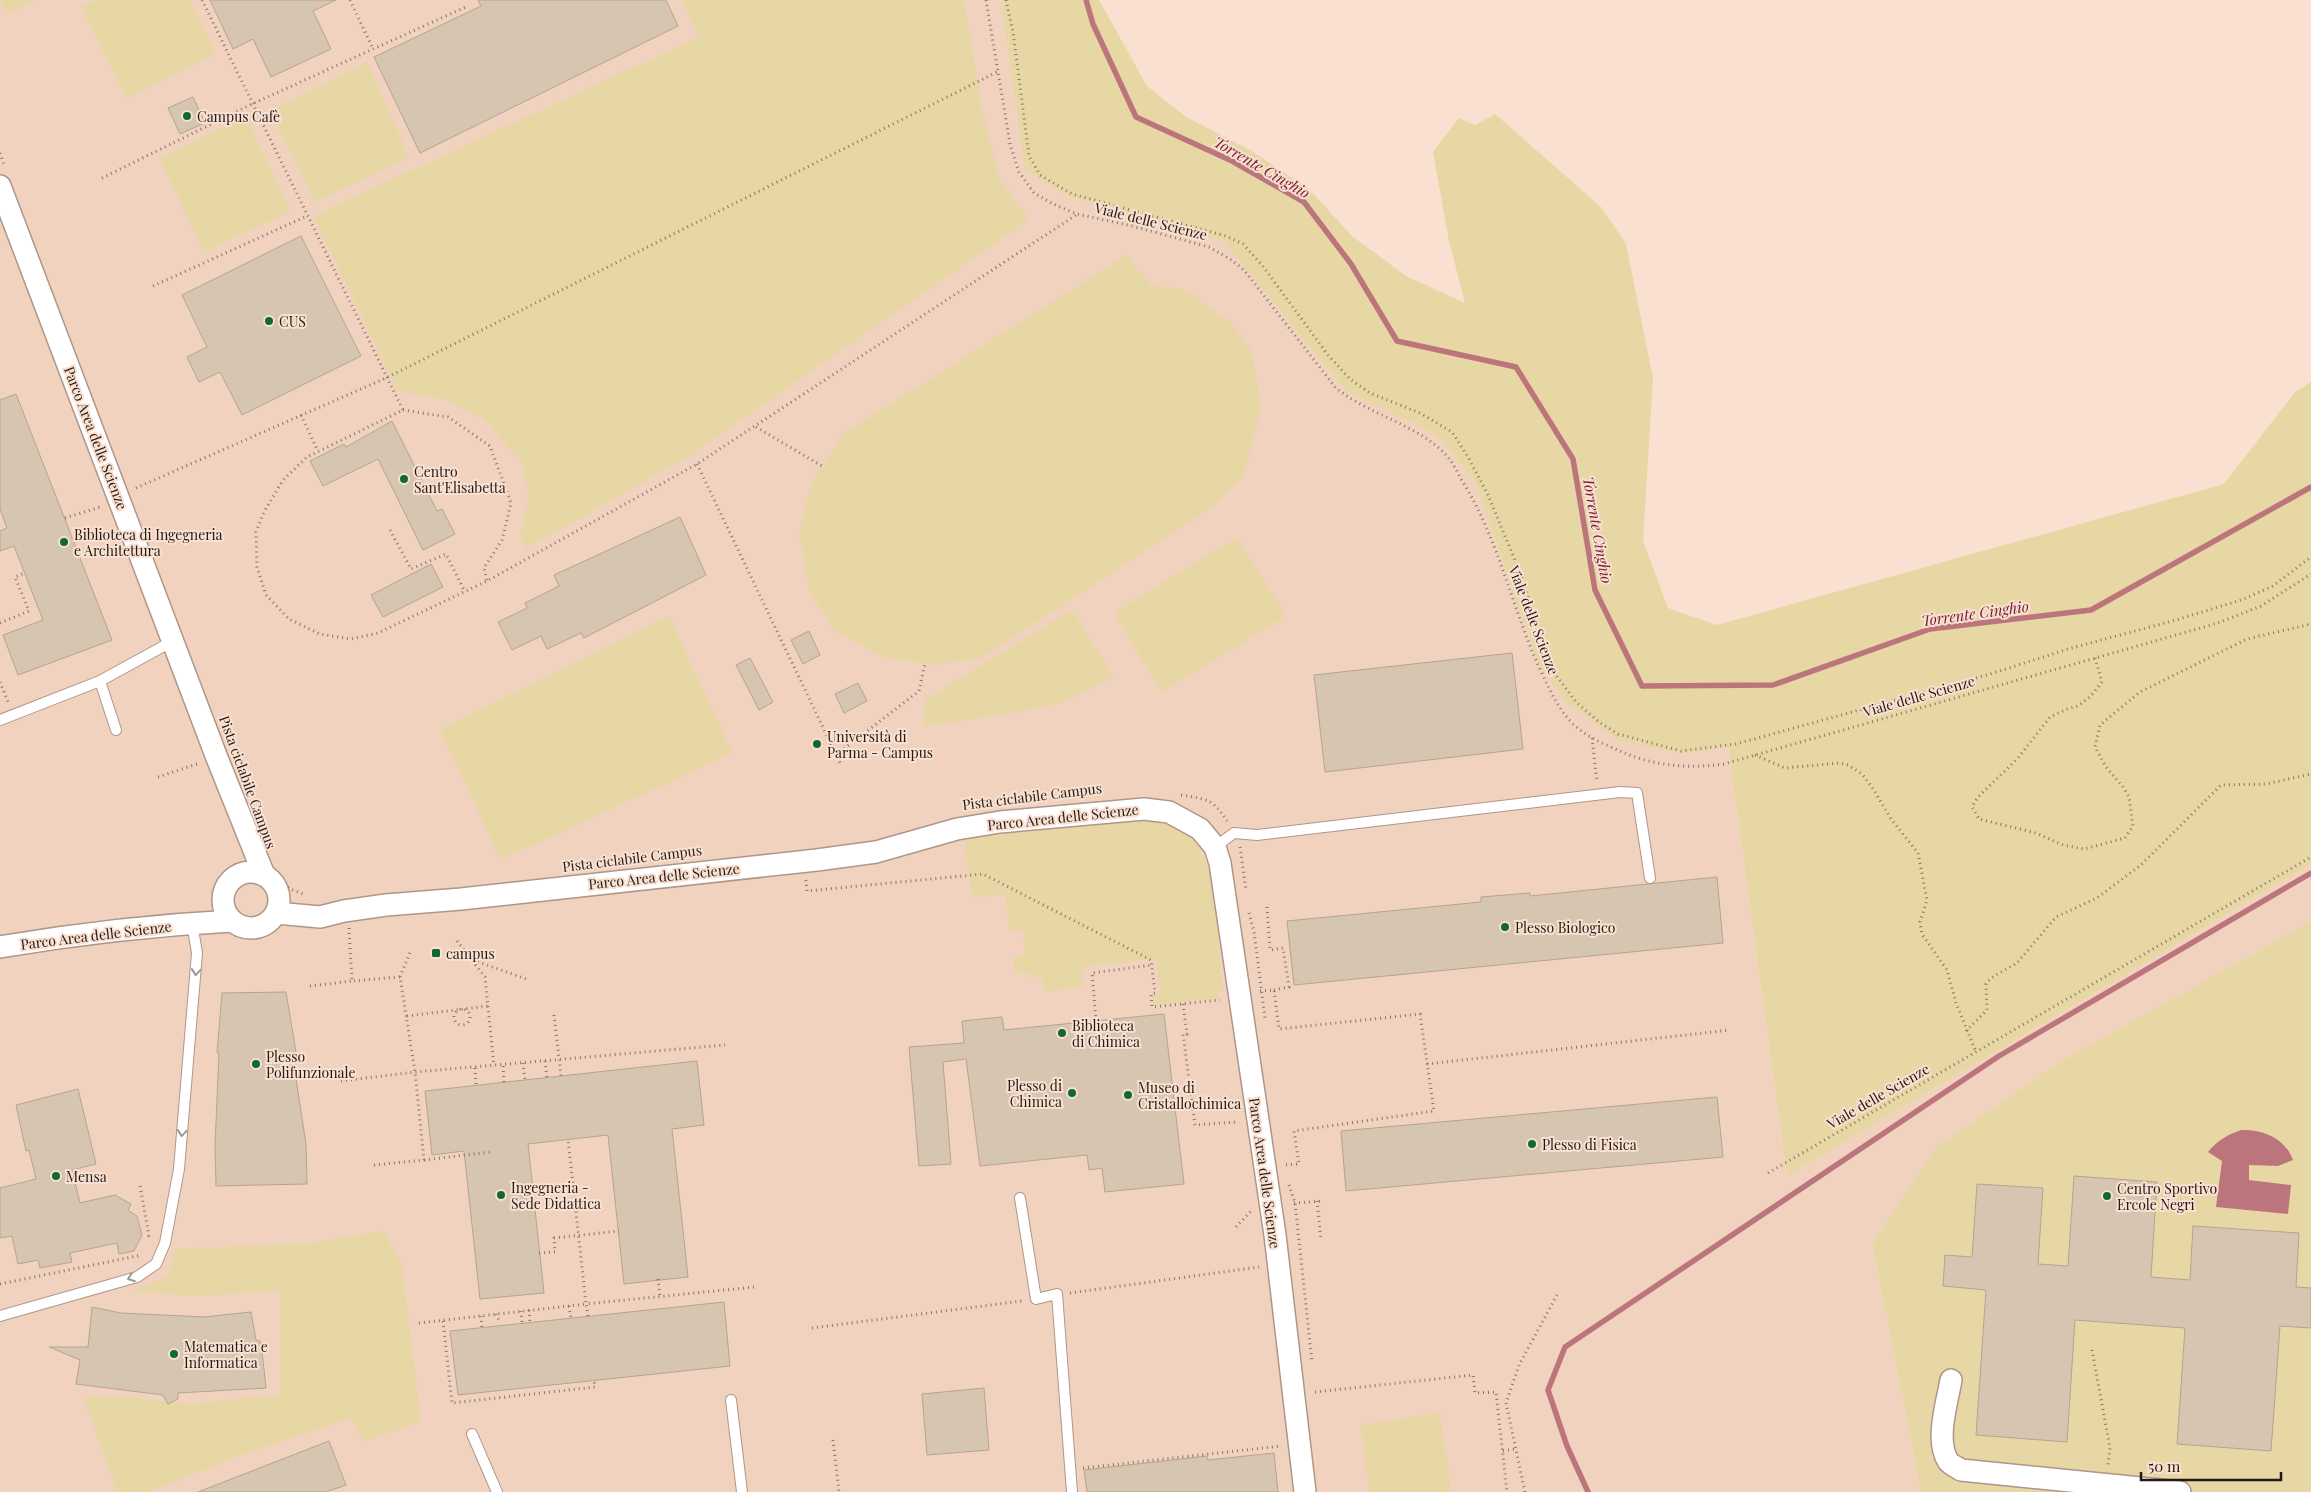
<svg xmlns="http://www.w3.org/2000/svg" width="2311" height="1492" font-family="'Playfair Display',serif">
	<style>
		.built { fill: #f1d2be }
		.green { fill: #e7d7a4 }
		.water { fill: #bd757d }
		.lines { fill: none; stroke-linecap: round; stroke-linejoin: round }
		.stream { stroke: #bd757d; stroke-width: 5.5 }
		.building { fill: #d6c5b0; stroke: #b5a490 }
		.lane-casing { stroke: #ae9688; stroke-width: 12 }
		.street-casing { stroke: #ae9688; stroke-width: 24 }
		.path { stroke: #86766c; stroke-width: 3; stroke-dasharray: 1 4; stroke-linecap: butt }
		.lane { stroke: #fff; stroke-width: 10 }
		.street { stroke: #fff; stroke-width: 21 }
		.oneway { stroke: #9c9895 }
		.poi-dot { fill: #126738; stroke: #f9e0d1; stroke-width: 2 }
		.labels { text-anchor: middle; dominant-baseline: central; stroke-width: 4; stroke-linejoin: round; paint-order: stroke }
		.poi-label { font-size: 14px; fill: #221a14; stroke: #f9e0d1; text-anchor: start }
		.street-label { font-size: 14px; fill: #221a14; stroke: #f9e0d1 }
		.water-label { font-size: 15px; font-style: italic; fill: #741d2f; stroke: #f9e0d1 }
	</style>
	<rect width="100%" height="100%" fill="#f9e0d1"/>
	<path class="built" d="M0,0H1001L1005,24L1068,196L1222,240L1346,391L1435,434L1474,480L1539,665L1681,754L1728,747L1787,1176L2311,864V921L2060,1062L1935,1148L1872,1243L1921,1492H0Z"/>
	<g class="green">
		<path d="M0,0H37L8,14Z"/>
		<path d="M96,0H190L216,54L126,98L81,7Z"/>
		<path d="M681,0H965L964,3L984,117L999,178L1028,220L691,455L526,549L520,536L529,498L522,462L483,419L448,400L398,391L313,216L699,37Z"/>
		<path d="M1001,0H1099L1147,86L1186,117L1250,150L1309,189L1352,236L1406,276L1465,303L1449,241L1433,152L1459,118L1475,125L1495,114L1601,207L1626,244L1653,378L1643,541L1668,608L1717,625L2224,484L2295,392L2311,382V864L1787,1176L1728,747L1681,754L1619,741L1565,701L1539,665L1474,480L1435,434L1346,391L1222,240L1068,196L1025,169Z"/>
		<path d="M367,62L409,157L315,202L269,111Z"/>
		<path d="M246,116L291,211L205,252L159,158Z"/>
		<path d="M1127,255L1151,286L1185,289L1231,323L1252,351L1261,406L1244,474L1214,506L981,658L933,665L883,657L836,632L809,590L799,534L811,483L843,434Z"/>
		<path d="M1237,537L1286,616L1162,692L1114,613Z"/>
		<path d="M1072,610L1113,677L1060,703L1004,715L924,726L925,700Z"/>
		<path d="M669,616L732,753L501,860L440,729Z"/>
		<path d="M1132,819H1159L1194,839L1213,873L1223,991H1218L1219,998L1153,1005L1152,996L1160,994L1156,959L1082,967L1083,986L1044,992L1042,977L1029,978V972L1015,974L1013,956L1026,954L1022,930H1010L1005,894L972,898L964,839Z"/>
		<path d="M2311,921V1492H1921L1872,1243L1935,1148L2060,1062Z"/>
		<path d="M383,1231L402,1266L420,1411L419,1423L364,1441L351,1418L250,1452L148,1492H117L84,1398L117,1396L189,1404L280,1395V1291L195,1296L132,1291L167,1276L176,1249L308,1243Z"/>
		<path d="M1440,1413L1451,1492H1370L1360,1425Z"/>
	</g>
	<path class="water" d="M2241,1130C2263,1129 2285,1138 2293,1160L2278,1166L2249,1165V1180L2291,1185L2288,1214L2216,1207L2222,1161L2208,1152C2218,1140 2227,1135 2241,1130Z"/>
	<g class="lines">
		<g class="stream">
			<path d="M1086,0L1093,24L1136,117L1232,161L1304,202L1351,264L1397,341L1516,367L1573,459L1595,590L1642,686L1773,685L1930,629L2091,610L2311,487"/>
			<path d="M1588,1492L1567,1446L1548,1390L1565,1347L1999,1056L2311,873"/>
		</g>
	</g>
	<g class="building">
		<path d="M210,0H336L313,11L331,49L271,77L253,39L233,49Z"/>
		<path d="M478,0H666L678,26L420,153L374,57L481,6Z"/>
		<path d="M193,97L205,123L180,134L168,108Z"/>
		<path d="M301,236L361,356L242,415L220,372L199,382L187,357L207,347L182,295Z"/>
		<path d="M16,394L112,640L18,675L3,635L43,620L14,546L0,551V531L7,528L0,509V400Z"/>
		<path d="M392,421L437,511L442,509L455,534L423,550L378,459L323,486L310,461L344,444L346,447Z"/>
		<path d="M680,517L706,575L584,638L581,633L547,649L541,636L512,650L498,622L527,608L525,603L559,586L554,575Z"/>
		<path d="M431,564L443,587L383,617L371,595Z"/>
		<path d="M809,631L820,655L803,664L791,640Z"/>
		<path d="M1512,653L1523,749L1325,772L1314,675Z"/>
		<path d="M750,658L773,702L759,710L736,665Z"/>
		<path d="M858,683L867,701L844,713L835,694Z"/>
		<path d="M1717,877L1723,943L1294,985L1287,921L1481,902V897L1530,893V896Z"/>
		<path d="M286,992L296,1052L292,1053L306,1144L307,1184L216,1186L215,1146L219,1053H217L222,993Z"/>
		<path d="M1164,1014L1184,1184L1105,1192L1102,1168L1089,1170L1087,1155L980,1166L966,1059L943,1062L951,1164L919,1166L909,1047L964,1043L962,1021L1002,1017L1004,1030Z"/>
		<path d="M697,1061L704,1125L672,1129L688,1277L624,1284L608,1135L528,1144L544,1293L480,1299L464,1151L432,1155L425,1091Z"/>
		<path d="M78,1089L96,1164L72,1170L80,1203L115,1195L131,1204L128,1210L137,1216L142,1235L134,1251L119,1254L117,1243L70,1253L72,1262L40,1268L38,1260L18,1264L12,1236L0,1238V1188L36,1179L29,1150L26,1151L16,1105Z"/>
		<path d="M1717,1097L1723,1157L1346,1191L1341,1131Z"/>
		<path d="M2074,1176L2157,1182L2151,1277L2190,1280L2193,1226L2299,1233L2296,1287L2311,1288V1328L2280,1326L2271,1451L2177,1444L2185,1328L2075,1320L2067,1442L1976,1435L1986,1290L1943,1286L1945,1255L1972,1257L1977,1184L2043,1188L2038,1264L2068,1266Z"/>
		<path d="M724,1302L730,1366L458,1395L450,1331Z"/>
		<path d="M92,1307L121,1313L204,1317L251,1312L256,1340L260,1341L262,1351L266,1388L178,1393V1399L168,1404L163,1395L76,1384L80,1360L49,1347H88Z"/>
		<path d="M984,1388L989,1450L927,1455L922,1394Z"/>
		<path d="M329,1441L346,1485L326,1492H198Z"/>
		<path d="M1274,1453L1278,1492H1087L1084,1470L1207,1456L1208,1460Z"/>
	</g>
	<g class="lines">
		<g class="lane-casing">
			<g id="lane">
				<path d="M100,681L116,730"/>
				<path d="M0,720L100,681L173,641"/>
				<path d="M1215,847L1234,833L1257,835L1620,792L1637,793L1650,878"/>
				<path d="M1020,1198L1036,1299L1057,1294L1072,1492"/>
				<path d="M0,1316L137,1277L156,1264L165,1243L179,1169L197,953L192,923"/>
				<path d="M731,1400L742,1492"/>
				<path d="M472,1434L497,1492"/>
			</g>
		</g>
		<g class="street-casing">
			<g id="street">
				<path d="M0,186L217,758L264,875"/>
				<circle cx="251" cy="900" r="28"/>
				<path d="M276,913L320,917L344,911L386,905L461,899L817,860L876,852L957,829L1000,822L1144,809L1169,812L1200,829L1215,847L1220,863L1275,1235L1305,1492"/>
				<path d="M0,947C76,934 155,925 232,921"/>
				<path d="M1951,1380C1947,1403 1935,1440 1948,1461C1951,1465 1957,1467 1961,1470L2180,1492"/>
			</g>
		</g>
		<g class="path">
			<path d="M202,0L403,410L307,457L283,480L264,512L256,532L257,567L266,595L289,619L320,634L351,639L378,633L487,581L697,464L1076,215"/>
			<path d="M350,0L373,49"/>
			<path d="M986,0L1010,144L1019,172L1034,193L1053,204L1077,214L1132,226L1209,247L1230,259L1244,270L1335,387C1368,415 1418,424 1447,456C1453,463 1457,471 1461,479C1498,537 1511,605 1539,667C1549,688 1557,708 1574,725C1587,737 1604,744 1620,751C1654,766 1688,769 1724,764L2218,623L2261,606L2311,574"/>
			<path d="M1006,0L1013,32L1029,156L1040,175L1072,194L1226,236L1243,244L1262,265L1328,355L1350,379L1370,393L1420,413L1452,432L1468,457L1488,495L1519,570L1553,671L1576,702L1599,722L1618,734L1681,751L1736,744L1987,675L2068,649L2176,620L2244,599L2273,586L2311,557"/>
			<path d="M0,153L5,167"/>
			<path d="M102,178L252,104L468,6"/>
			<path d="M153,286L307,216"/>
			<path d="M403,410L448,417L490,446L511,503L502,540L484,568L487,581"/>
			<path d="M301,415L318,451"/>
			<path d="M756,427L822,466"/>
			<path d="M697,464L841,765"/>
			<path d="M136,488L386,378L997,72"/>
			<path d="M65,518L103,506"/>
			<path d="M390,530L411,569L446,554L465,592"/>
			<path d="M0,623L29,611L15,577L25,573"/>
			<path d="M2095,658L2102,682L2091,696L2078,706L2067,709L2050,717L2018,758L1978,797L1972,807L1979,819L2036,833L2063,845L2084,849L2125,838L2133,826L2129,797L2123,787L2106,767L2095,747L2100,725L2140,692L2247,639L2311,624"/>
			<path d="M0,682L8,702"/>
			<path d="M1592,738L1597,781"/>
			<path d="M836,755L919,691L925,663"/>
			<path d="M1755,755L1785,768L1839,763L1848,765L1862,774L1872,787L1891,819L1918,853L1927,900L1920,922L1922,934L1947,970L1956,1003L1976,1052"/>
			<path d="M158,777L200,763"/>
			<path d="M1181,795C1207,799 1213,799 1227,821"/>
			<path d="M1240,847L1246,890"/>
			<path d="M281,880L290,889L303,894"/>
			<path d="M806,880L807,891L983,874L1151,960L1155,993L1151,994L1152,1007L1220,1000"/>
			<path d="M1267,907L1270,950L1283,948L1289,987L1274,990"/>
			<path d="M1249,913L1254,932L1265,1018"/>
			<path d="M349,928L352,981L400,977"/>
			<path d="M457,941L485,977L494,1066"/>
			<path d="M473,960L529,980"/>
			<path d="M310,986L352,981"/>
			<path d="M1260,991L1274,990L1279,1029L1420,1014L1434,1111L1294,1131L1299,1164L1282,1165"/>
			<path d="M1183,1004L1187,1034H1183L1195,1125L1237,1122"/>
			<circle cx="462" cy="1017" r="8"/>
			<path d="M554,1015L561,1076"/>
			<path d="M407,1016L488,1006"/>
			<path d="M1096,1021L1092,973L1152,965"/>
			<path d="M1966,1031L1987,1010L1986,984L1991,978L2017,963L2056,917L2097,898L2141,865L2221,785L2266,784L2311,774"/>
			<path d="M545,1061L547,1078"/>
			<path d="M523,1063L525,1080"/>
			<path d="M1427,1064L1730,1030"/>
			<path d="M503,1066L504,1082"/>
			<path d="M475,1068L476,1085"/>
			<path d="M341,1081L415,1072L725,1045"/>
			<path d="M424,1160L491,1152"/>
			<path d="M374,1165L424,1160L415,1072L400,977L411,950"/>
			<path d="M1768,1173L2311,857"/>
			<path d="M1289,1185L1295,1203L1312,1362"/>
			<path d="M140,1186L149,1236L152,1237"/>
			<path d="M1317,1201L1321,1240"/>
			<path d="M1294,1203L1323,1201"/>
			<path d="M1236,1227L1251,1211"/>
			<path d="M539,1253L555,1252L554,1238L619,1231"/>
			<path d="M658,1279L660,1296"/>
			<path d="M0,1284L142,1255"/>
			<path d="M1070,1293L1259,1267"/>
			<path d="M569,1306L571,1318"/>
			<path d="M529,1310L530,1323"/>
			<path d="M521,1311L522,1323"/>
			<path d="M496,1314L500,1323"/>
			<path d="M481,1316L482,1328"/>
			<path d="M588,1316L586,1304L755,1287"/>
			<path d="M443,1321L452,1403L595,1387L594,1380"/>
			<path d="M419,1323L586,1304L568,1139"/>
			<path d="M812,1328L1022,1301"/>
			<path d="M2092,1350L2110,1448L2108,1466"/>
			<path d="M1315,1392L1473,1375L1475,1393L1496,1392L1507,1492"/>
			<path d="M833,1440L839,1492"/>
			<path d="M1503,1451L1515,1449"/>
			<path d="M1083,1468L1281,1446"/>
			<path d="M1525,1492L1506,1403L1519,1365L1557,1295"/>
		</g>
		<use href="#lane" class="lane"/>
		<use href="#street" class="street"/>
	</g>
	<defs><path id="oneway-chevron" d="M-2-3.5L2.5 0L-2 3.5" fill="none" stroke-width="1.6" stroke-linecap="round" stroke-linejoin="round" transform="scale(1.25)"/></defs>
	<g class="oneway">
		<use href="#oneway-chevron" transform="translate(196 972) rotate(95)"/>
		<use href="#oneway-chevron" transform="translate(182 1133) rotate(95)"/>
		<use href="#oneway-chevron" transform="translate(131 1278) rotate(160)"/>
	</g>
	<g class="poi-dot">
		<circle cx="187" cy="116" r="5"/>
		<circle cx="269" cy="321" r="5"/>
		<circle cx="404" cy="479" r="5"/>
		<circle cx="64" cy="542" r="5"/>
		<circle cx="817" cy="744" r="5"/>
		<circle cx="1505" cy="927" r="5"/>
		<rect x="431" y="948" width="10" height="10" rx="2.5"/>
		<circle cx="1062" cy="1033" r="5"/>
		<circle cx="256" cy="1064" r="5"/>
		<circle cx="1072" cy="1093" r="5"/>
		<circle cx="1128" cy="1095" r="5"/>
		<circle cx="1532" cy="1144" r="5"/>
		<circle cx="56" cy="1176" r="5"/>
		<circle cx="501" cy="1195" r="5"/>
		<circle cx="2107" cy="1196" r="5"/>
		<circle cx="174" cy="1354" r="5"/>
	</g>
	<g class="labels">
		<g class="poi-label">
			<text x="197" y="116">Campus Cafè</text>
			<text x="279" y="321">CUS</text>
			<text x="414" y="471">Centro<tspan x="414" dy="16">Sant'Elisabetta</tspan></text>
			<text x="74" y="534">Biblioteca di Ingegneria<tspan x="74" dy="16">e Architettura</tspan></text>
			<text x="827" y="736">Università di<tspan x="827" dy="16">Parma - Campus</tspan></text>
			<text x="1515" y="927">Plesso Biologico</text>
			<text x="446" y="953">campus</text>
			<text x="1072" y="1025">Biblioteca<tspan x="1072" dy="16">di Chimica</tspan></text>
			<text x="266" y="1056">Plesso<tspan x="266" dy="16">Polifunzionale</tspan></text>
			<text x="1062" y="1085" text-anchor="end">Plesso di<tspan x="1062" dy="16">Chimica</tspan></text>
			<text x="1138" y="1087">Museo di<tspan x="1138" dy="16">Cristallochimica</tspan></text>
			<text x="1542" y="1144">Plesso di Fisica</text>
			<text x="66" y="1176">Mensa</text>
			<text x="511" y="1187">Ingegneria -<tspan x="511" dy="16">Sede Didattica</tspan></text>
			<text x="2117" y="1188">Centro Sportivo<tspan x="2117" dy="16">Ercole Negri</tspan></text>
			<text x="184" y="1346">Matematica e<tspan x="184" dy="16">Informatica</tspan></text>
		</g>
		<g class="street-label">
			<text transform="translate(1151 221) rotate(14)">Viale delle Scienze</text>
			<text transform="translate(96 438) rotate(69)">Parco Area delle Scienze</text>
			<text transform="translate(1534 620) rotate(69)">Viale delle Scienze</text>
			<text transform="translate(1919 696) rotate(-16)">Viale delle Scienze</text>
			<text transform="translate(248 782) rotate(70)">Pista ciclabile Campus</text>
			<text transform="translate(1032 796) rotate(-7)">Pista ciclabile Campus</text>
			<text transform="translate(1063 817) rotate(-6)">Parco Area delle Scienze</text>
			<text transform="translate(632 858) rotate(-7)">Pista ciclabile Campus</text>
			<text transform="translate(664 876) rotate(-6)">Parco Area delle Scienze</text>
			<text transform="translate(96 935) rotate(-7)">Parco Area delle Scienze</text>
			<text transform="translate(1878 1096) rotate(-30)">Viale delle Scienze</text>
			<text transform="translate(1265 1173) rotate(82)">Parco Area delle Scienze</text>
		</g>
		<g class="water-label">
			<text transform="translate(1262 167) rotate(30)">Torrente Cinghio</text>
			<text transform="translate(1598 530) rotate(80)">Torrente Cinghio</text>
			<text transform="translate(1975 613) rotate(-8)">Torrente Cinghio</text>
		</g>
	</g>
	<path d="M2141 1472v8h140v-8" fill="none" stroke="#221a14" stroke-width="2.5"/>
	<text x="2148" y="1472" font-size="15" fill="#221a14" stroke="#f9e0d1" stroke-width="4" paint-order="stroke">50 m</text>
</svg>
